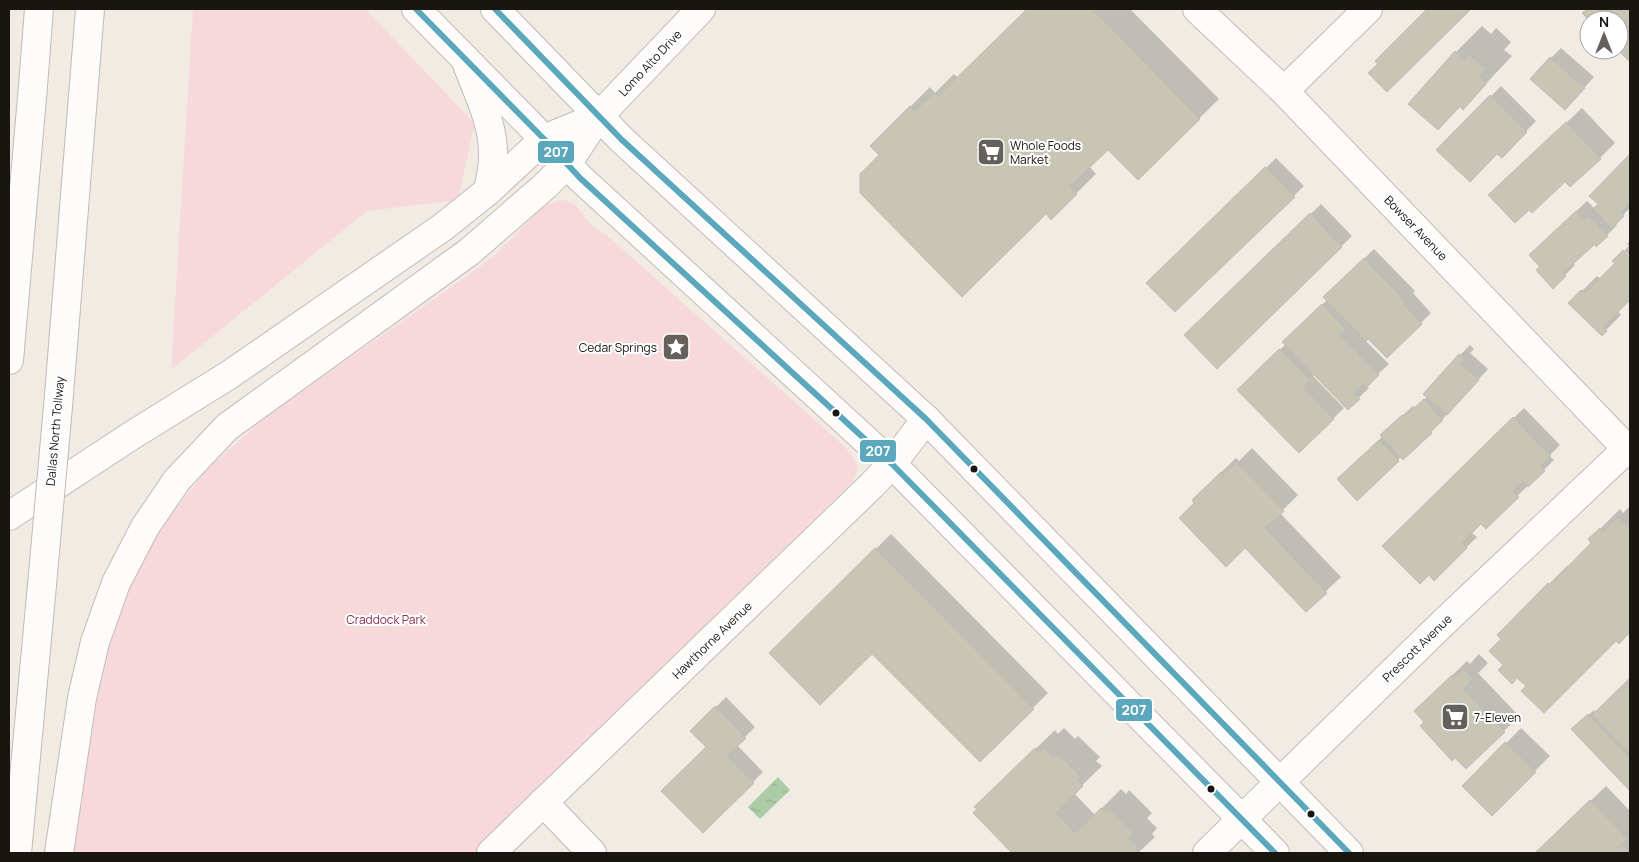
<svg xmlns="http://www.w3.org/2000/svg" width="1639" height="862" font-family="Manrope,sans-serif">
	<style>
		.park { fill: #f7d9dc }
		.water { fill: url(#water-ripples) }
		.shadow { fill: #0003 }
		.building { fill: #c8c5b5; stroke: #bebbb6 }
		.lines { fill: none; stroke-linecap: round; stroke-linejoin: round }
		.minor-casing { stroke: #c0bbb6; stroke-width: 30 }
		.major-casing { stroke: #c0bbb6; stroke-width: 30 }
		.highway-casing { stroke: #c0bbb6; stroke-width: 30 }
		.minor { stroke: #fdfcfb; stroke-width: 28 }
		.major { stroke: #fdfcfb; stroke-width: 28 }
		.highway { stroke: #fdfcfb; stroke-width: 28 }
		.highway-bridge-casing { stroke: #c0bbb6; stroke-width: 30; stroke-linecap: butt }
		.highway-bridge { stroke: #fdfcfb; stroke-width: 28 }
		.bus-1-casing { stroke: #fff; stroke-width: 10 }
		.bus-1 { stroke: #5ba7bc; stroke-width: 6 }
		.bus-dot { fill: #191511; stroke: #fff; stroke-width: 2 }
		.labels { text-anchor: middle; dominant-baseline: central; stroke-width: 4; stroke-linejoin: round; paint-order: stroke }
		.street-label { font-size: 12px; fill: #191511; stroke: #fff }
		.poi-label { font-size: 12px; fill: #191511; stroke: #fff; text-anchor: start }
		.park-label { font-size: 12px; fill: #852e49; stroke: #fff }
		.line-badge { stroke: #fff; stroke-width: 2 }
		.badge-label { font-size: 14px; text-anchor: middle; font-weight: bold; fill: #fff }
	</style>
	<defs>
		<pattern id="water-ripples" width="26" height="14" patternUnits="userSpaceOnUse" patternTransform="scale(1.25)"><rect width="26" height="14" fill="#abcca5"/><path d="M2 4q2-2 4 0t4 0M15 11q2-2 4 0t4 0" fill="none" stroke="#93ae8d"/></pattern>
	</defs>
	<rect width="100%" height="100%" fill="#f1ebe4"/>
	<g class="park">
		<path d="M193,9H365L467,115L474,125L458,200L367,211L171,370Z"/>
		<path d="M561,200C579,201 580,214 591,224C597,229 604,233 610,238L844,446C856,460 863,468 850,484L476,853H73L95,711L109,642L129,585L163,525L207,469L267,416L471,273L494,256L543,207Z"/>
	</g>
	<path class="water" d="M778,777L790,790L760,819L748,807Z"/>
	<g class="shadow">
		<path d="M1028,9H1130L1219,99L1138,178L1108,148L1089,166L1096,174L1051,218L1046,212L880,155L871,146L930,87L935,93L954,74L958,78Z"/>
		<path d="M1589,9H1630V61L1619,49V20H1590L1584,13Z"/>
		<path d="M1482,26L1491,34L1496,28L1511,42L1504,50L1512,56L1463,108L1461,106L1438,129L1456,52Z"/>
		<path d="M1561,48L1594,77L1575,98L1551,58Z"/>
		<path d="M1501,86L1536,121L1501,157L1497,153L1438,150Z"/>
		<path d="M1582,108L1615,143L1600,158L1565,180H1505Z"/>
		<path d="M1630,156V208L1615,223L1617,225L1607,235L1595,242L1573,263L1575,265L1553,287L1541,267V245L1587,201L1595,209L1599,204L1591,196Z"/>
		<path d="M1276,158L1304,186L1175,310L1148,283Z"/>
		<path d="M1321,204L1352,236L1217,367L1186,335Z"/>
		<path d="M1630,241V256L1625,251L1623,253L1630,260V298L1618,311L1621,315L1602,334L1570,303L1597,276L1601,279L1616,263L1614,261L1629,246L1627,244Z"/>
		<path d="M1374,249L1415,291L1413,293L1431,313L1387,356L1368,337L1365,340L1389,364L1366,385L1369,388L1348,408L1315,374L1313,376L1344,408L1299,452L1239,390L1286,344L1284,342L1327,300L1325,297Z"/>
		<path d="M1470,345L1474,349L1470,353L1488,369L1431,432L1402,456L1357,499L1349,469L1383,436L1392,425L1413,406L1415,408L1428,396L1460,355Z"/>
		<path d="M1524,408L1560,445L1549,456L1554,460L1486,527L1481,522L1471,532L1477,537L1434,579L1429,573L1384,546Z"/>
		<path d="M1252,448L1298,495L1280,513L1341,577L1306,610L1246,547L1196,503L1208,485L1236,458L1239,461Z"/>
		<path d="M1630,506V631L1619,642L1616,639L1528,686L1505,665L1549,584L1568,565L1570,567L1593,543L1590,539L1620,509L1623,513Z"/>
		<path d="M891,534L1048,693L980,760L872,652L771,653Z"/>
		<path d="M1479,654L1488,663L1478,673L1519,716L1504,731L1426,722L1431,696L1467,661L1470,664Z"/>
		<path d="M1630,679V789L1573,729L1594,710L1596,713Z"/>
		<path d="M726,697L755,727L737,745L763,772L703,832L708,747L692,731Z"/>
		<path d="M1064,728L1075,739L1078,736L1100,757L1096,761L1102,766L1074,793L1095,815L1121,789L1126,794L1129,790L1152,813L1147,818L1157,828L1152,834L1155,837L1138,853H1014L974,813L979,809L976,807L1055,730L1058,734Z"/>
		<path d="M1521,728L1550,756L1492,814L1464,786Z"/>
		<path d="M1606,786L1630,811V853H1537Z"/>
	</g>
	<g class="building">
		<path d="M1027,9H1092L1200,119L1138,180L1108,150L1070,186L1077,194L1051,220L1046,214L962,297L860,193V174L879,155L870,146L910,106L915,111L934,93L938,96Z"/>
		<path d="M1427,9H1471L1387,92L1368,73L1378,64L1375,61Z"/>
		<path d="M1587,9H1610L1630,29V62L1618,50L1619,20H1589L1582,13Z"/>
		<path d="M1610,9H1630V29Z"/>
		<path d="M1455,51L1464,59L1469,54L1486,69L1479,76L1487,83L1463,110L1460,106L1438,130L1408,104Z"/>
		<path d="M1550,57L1585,88L1565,110L1530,79Z"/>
		<path d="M1490,95L1527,132L1502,158L1497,154L1470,182L1436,150Z"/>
		<path d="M1566,122L1601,159L1570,187L1565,182L1532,213L1529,210L1515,223L1488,195Z"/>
		<path d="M1630,154V203L1621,212L1624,216L1612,228L1593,209L1598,204L1589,196Z"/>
		<path d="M1265,167L1295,197L1175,312L1146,283Z"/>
		<path d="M1576,211L1585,220L1589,216L1608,236L1596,247L1595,244L1563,273L1566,276L1553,289L1536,270L1540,267L1529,255Z"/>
		<path d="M1310,213L1342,247L1217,369L1184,335Z"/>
		<path d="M1623,250L1630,258V300L1603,327L1607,331L1602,336L1568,303L1581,290L1585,293L1615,263L1612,261Z"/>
		<path d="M1364,258L1406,302L1403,304L1422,324L1387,358L1368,339L1366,341L1323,297Z"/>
		<path d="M1322,304L1346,329L1340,335L1379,375L1367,387L1364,384L1354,393L1360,399L1348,410L1282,342Z"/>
		<path d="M1279,349L1310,380L1303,387L1334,419L1299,453L1237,390Z"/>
		<path d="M1459,354L1465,359L1461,364L1479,380L1447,415L1423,394Z"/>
		<path d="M1424,399L1443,420L1431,431L1432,433L1403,460L1380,435L1402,415L1404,417Z"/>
		<path d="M1513,417L1551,456L1540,466L1545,471L1528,487L1523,482L1513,491L1519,497L1486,529L1481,524L1462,543L1467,548L1434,581L1429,575L1420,584L1382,546Z"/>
		<path d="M1379,440L1399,461L1357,501L1337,479Z"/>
		<path d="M1236,462L1284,511L1265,528L1327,593L1306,612L1245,548L1226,567L1179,518L1194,503L1192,500L1221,472L1223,475Z"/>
		<path d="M1618,517L1630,529V632L1619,644L1616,641L1544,713L1521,691L1526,686L1517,678L1512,684L1498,670L1503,665L1489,651L1501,639L1497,635L1548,583L1550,585L1591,543L1588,539L1600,528L1603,532Z"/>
		<path d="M875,548L1034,709L980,762L872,654L820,705L769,653Z"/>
		<path d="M1463,669L1473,679L1463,689L1505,732L1466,769L1455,758L1452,761L1420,726L1424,722L1414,711L1452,675L1454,678Z"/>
		<path d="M1630,678V754L1592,715Z"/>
		<path d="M715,706L746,738L727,756L754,783L703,833L661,791L706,747L690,731Z"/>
		<path d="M1588,714L1630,758V791L1571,729Z"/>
		<path d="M1505,742L1536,772L1492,816L1462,786Z"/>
		<path d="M1044,747L1054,758L1058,754L1081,777L1078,781L1083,786L1056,813L1075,833L1101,808L1106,812L1109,809L1133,833L1129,838L1139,848L1134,853H1012L973,813L977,809L974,807L1035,748L1038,752Z"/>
		<path d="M1590,800L1628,839L1614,853H1535Z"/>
		<path d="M1622,845L1630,853H1614Z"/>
	</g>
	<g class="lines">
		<g class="minor-casing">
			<g id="minor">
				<path d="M1197,9L1284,91L1630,452"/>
				<path d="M1284,91L1368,9"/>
				<path d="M544,139L598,117"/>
				<path d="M567,164L598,117L701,9"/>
				<path d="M543,802L592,853"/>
				<path d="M491,853L872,485L892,464L926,419"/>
				<path d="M1207,853L1442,624L1630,446"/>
			</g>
		</g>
		<g class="major-casing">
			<g id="major">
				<path d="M416,9L544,139L580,178L892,464L1275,853"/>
				<path d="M495,9L622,140L926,419L1349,853"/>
			</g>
		</g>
		<g class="highway-casing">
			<g id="highway">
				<path d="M465,59C476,89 494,123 493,156C493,168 490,180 488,191"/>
				<path d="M9,360L33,86L39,9"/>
				<path d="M59,395L90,9"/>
				<path d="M9,516L134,434L229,375L443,227L488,191L544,139"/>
				<path d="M17,853L42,585"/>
				<path d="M59,853L82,698L95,642L116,583L145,527L177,480L227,427L469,252L545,186L567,164"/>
			</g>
		</g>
		<use href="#minor" class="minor"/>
		<use href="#major" class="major"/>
		<use href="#highway" class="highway"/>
		<g class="highway-bridge-casing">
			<path id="highway-bridge" d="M42,585L59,395"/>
		</g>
		<use href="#highway-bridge" class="highway-bridge"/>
		<g class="bus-1-casing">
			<g id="bus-1">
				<path d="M416,9L544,139L580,178L892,464L1275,853"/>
				<path d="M495,9L622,140L926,419L1349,853"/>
			</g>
		</g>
		<use href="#bus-1" class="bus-1"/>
	</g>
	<defs>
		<g id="supermarket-square" transform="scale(1.4375)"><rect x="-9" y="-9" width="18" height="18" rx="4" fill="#65605b" stroke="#fff"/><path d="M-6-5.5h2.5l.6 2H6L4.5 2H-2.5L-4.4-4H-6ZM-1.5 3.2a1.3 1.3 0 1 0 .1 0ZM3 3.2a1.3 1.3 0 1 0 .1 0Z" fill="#fff"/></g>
		<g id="sight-square" transform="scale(1.4375)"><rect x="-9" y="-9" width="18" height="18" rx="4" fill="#65605b" stroke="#fff"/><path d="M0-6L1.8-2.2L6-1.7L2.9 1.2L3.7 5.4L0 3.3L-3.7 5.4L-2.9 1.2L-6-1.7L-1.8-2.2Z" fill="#fff"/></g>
	</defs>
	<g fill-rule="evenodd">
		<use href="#supermarket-square" x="991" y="152"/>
		<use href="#sight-square" x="676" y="347"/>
		<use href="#supermarket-square" x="1455" y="717"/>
	</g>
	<g class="bus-dot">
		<circle cx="836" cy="413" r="4.5"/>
		<circle cx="974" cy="469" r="4.5"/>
		<circle cx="1211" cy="789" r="4.5"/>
		<circle cx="1311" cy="814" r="4.5"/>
	</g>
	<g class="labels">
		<g class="street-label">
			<text transform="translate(650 63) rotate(-47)">Lomo Alto Drive</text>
			<text transform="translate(1416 228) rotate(46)">Bowser Avenue</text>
			<text transform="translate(55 431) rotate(-85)">Dallas North Tollway</text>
			<text transform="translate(712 640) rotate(-44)">Hawthorne Avenue</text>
			<text transform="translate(1417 648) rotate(-44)">Prescott Avenue</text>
		</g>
		<g class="poi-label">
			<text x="1010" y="145">Whole Foods<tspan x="1010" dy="14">Market</tspan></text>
			<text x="657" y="347" text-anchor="end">Cedar Springs</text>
			<text x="1474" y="717">7-Eleven</text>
		</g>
		<g class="park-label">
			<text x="386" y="619">Craddock Park</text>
		</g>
	</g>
	<g class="line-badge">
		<rect x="537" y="140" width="38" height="24" rx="5" fill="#5ba7bc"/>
		<rect x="859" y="439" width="38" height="24" rx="5" fill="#5ba7bc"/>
		<rect x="1115" y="698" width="38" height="24" rx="5" fill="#5ba7bc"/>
	</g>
	<g class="badge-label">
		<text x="556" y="157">207</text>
		<text x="878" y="456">207</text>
		<text x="1134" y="715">207</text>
	</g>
	<rect width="1639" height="862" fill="none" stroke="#191511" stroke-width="20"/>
	<g transform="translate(1604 35)"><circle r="24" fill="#ffffff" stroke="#a3a1a0"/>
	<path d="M0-4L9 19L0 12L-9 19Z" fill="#65605b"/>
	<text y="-8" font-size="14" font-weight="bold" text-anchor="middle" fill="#191511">N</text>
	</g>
</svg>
